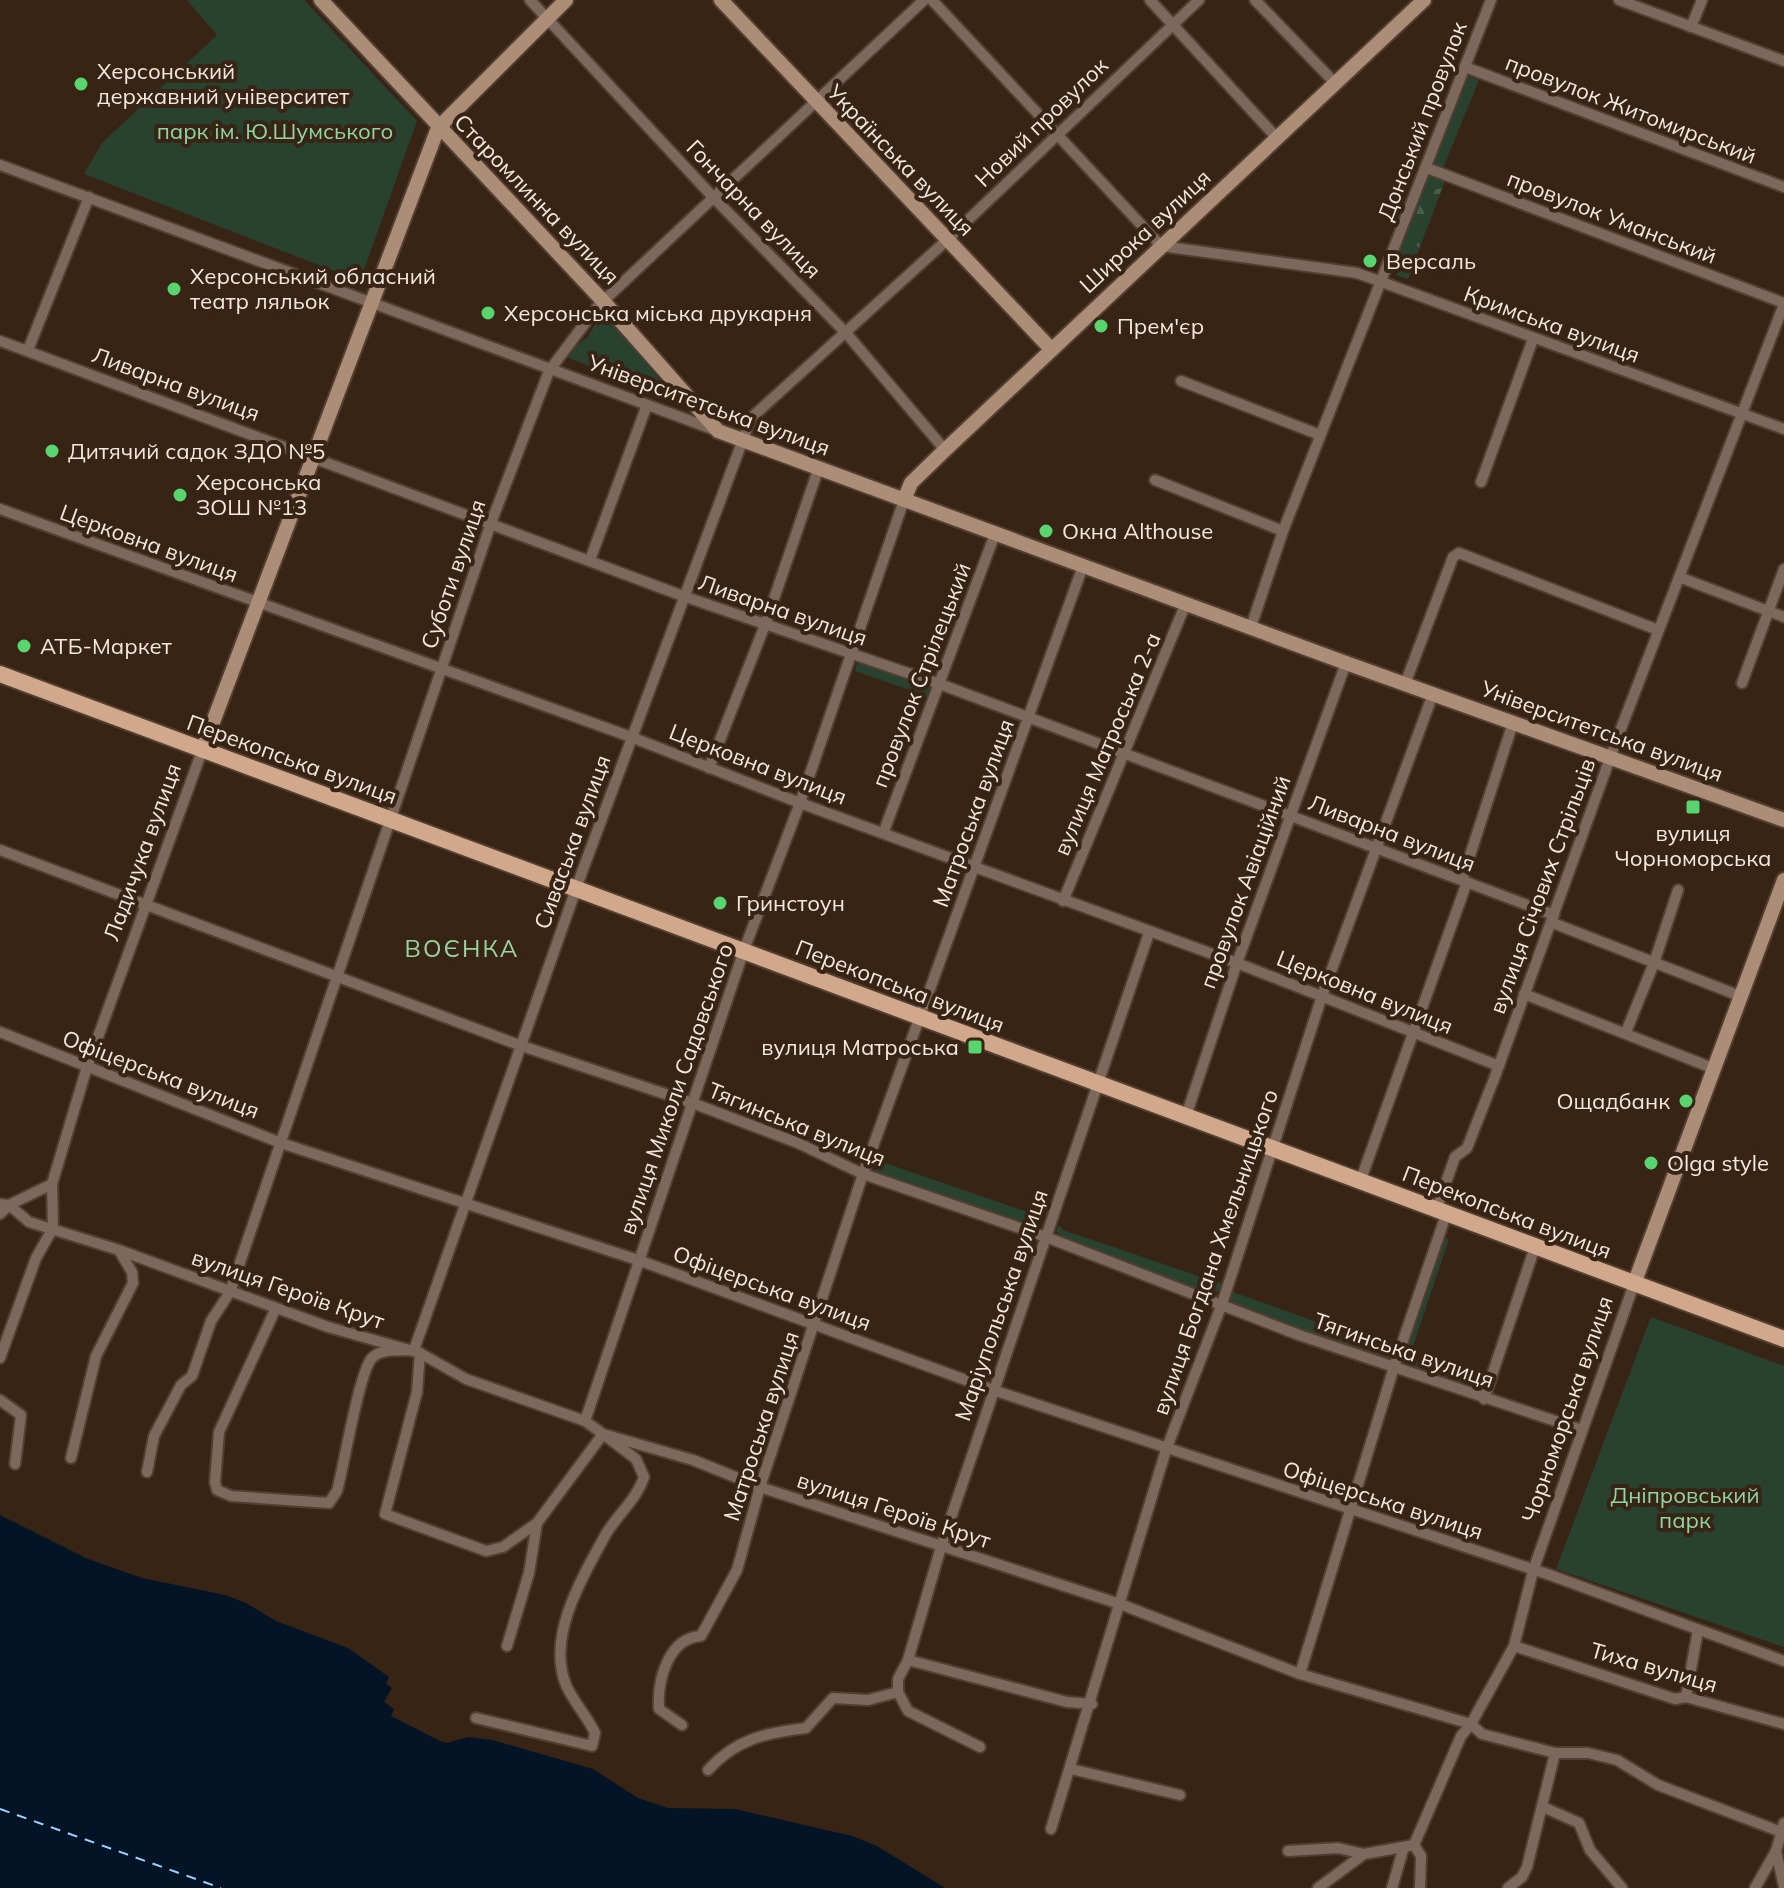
<svg xmlns="http://www.w3.org/2000/svg" width="1784" height="1888" font-family="Mulish,sans-serif">
	<style>
		.green { fill: #294230 }
		.forest { fill: url(#forest-firs) }
		.water { fill: #021425 }
		.lines { fill: none; stroke-linecap: round; stroke-linejoin: round }
		.ferry { stroke: #a0d2ff; stroke-width: 2; stroke-dasharray: 10 8; stroke-linecap: butt }
		.street-casing { stroke: #523f30; stroke-width: 14 }
		.secondary-casing { stroke: #523f30; stroke-width: 18 }
		.primary-casing { stroke: #523f30; stroke-width: 20 }
		.street { stroke: #7d695c; stroke-width: 10 }
		.secondary { stroke: #ac8d77; stroke-width: 14 }
		.primary { stroke: #d1a88c; stroke-width: 16 }
		.poi-dot { fill: #58d56f; stroke: #382414; stroke-width: 3 }
		.labels { text-anchor: middle; dominant-baseline: central; stroke-width: 8; stroke-linejoin: round; paint-order: stroke }
		.poi-label { font-size: 22px; fill: #f4e7dc; stroke: #382414; text-anchor: start }
		.street-label { font-size: 22px; fill: #f4e7dc; stroke: #382414 }
		.park-label { font-size: 22px; fill: #8ed5a2; stroke: #382414 }
		.neighbourhood-label { font-size: 24px; letter-spacing: 2px; fill: #96d49d; stroke: #382414 }
	</style>
	<defs>
		<pattern id="forest-firs" width="22" height="20" patternUnits="userSpaceOnUse" patternTransform="scale(2)"><rect width="22" height="20" fill="#294230"/><path d="M5 1l3.5 6h-7zM16 11l3.5 6h-7z" fill="#495d4d"/></pattern>
	</defs>
	<rect width="100%" height="100%" fill="#382414"/>
	<g class="green">
		<path d="M187,0H304L417,121L360,281L84,174L102,143L217,35Z"/>
		<path d="M1469,76L1479,80L1443,168L1433,165Z"/>
		<path d="M1429,174L1445,181L1408,279L1396,275L1400,263L1396,261Z"/>
		<path d="M607,316L679,403L567,357L573,348L588,337L599,318Z"/>
		<path d="M858,661L931,685L927,696L855,671Z"/>
		<path d="M879,1161L1042,1217L1037,1228L874,1174Z"/>
		<path d="M1059,1225L1063,1230L1222,1284L1218,1292L1209,1294L1066,1240L1056,1231Z"/>
		<path d="M1442,1237L1449,1239L1409,1358L1481,1385L1479,1394L1402,1364Z"/>
		<path d="M1233,1292L1394,1350L1390,1361L1299,1332L1229,1303Z"/>
		<path d="M1651,1317L1784,1366V1647L1556,1569Z"/>
	</g>
	<path class="forest" d="M1442,188L1419,248C1404,233 1419,210 1425,192Z"/>
	<path class="water" d="M0,1515L88,1559L142,1578L225,1595L246,1603L276,1621L348,1648L389,1677L386,1684L392,1688L384,1702L394,1709L391,1716L440,1741L447,1743L468,1737L492,1740L593,1769L638,1798L668,1808L735,1809L852,1836L877,1846L945,1888H0Z"/>
	<g class="lines">
		<path class="ferry" d="M0,1809L221,1888"/>
		<g class="street-casing">
			<g id="street">
				<path d="M530,0L713,197L846,333L945,450"/>
				<path d="M932,0L1161,246L1357,273L1784,429"/>
				<path d="M1150,0L1277,138"/>
				<path d="M1255,0L1334,82"/>
				<path d="M1619,0L1784,61"/>
				<path d="M1691,27L1702,0"/>
				<path d="M1465,67L1784,187"/>
				<path d="M0,165L715,430"/>
				<path d="M1427,168L1784,303"/>
				<path d="M0,341L683,596L937,683L1554,915"/>
				<path d="M28,350L89,197"/>
				<path d="M1181,381L1320,435"/>
				<path d="M1155,480L1283,531"/>
				<path d="M1481,482L1533,339"/>
				<path d="M0,509L631,737L800,803L1237,963L1499,1066"/>
				<path d="M590,560L647,405"/>
				<path d="M1679,577L1784,617"/>
				<path d="M1251,627L1283,531L1491,0"/>
				<path d="M1742,683L1784,569"/>
				<path d="M1405,684L1453,557L1459,553L1658,630"/>
				<path d="M709,768L765,625L819,467"/>
				<path d="M884,831L995,534"/>
				<path d="M0,850L519,1045L695,1104L798,1143L863,1174L1046,1237L1299,1335L1582,1430"/>
				<path d="M1462,880L1513,723"/>
				<path d="M1063,901L1186,603"/>
				<path d="M1553,923L1740,996"/>
				<path d="M1524,994L1715,1069"/>
				<path d="M0,1032L281,1143L638,1260L993,1390L1550,1575L1784,1661"/>
				<path d="M1626,1032L1654,963L1678,890"/>
				<path d="M1186,1116L1237,963L1346,663"/>
				<path d="M1360,1182L1467,882"/>
				<path d="M0,1204L9,1205L29,1222L119,1250L328,1327L420,1353L466,1379L585,1421L603,1434L693,1460L760,1487L1120,1604L1300,1674L1471,1724L1482,1734L1555,1753H1588L1617,1760L1658,1785L1784,1833"/>
				<path d="M1437,1208L1455,1157L1467,1148L1494,1079L1617,739L1784,304"/>
				<path d="M0,1214L9,1205L52,1184"/>
				<path d="M276,1308L219,1432L215,1482L217,1490L231,1496L329,1503L337,1491C344,1466 359,1372 372,1358C381,1348 401,1351 414,1350L582,872L751,418L947,240L1199,0"/>
				<path d="M420,1353L417,1392L385,1514L486,1551L503,1547L537,1523"/>
				<path d="M0,1358L36,1258L53,1228L52,1184L87,1067L202,751"/>
				<path d="M1484,1399L1536,1244"/>
				<path d="M0,1400L21,1415L15,1464"/>
				<path d="M585,1421L744,950L800,803L904,500"/>
				<path d="M71,1458L96,1356L133,1283L132,1272L120,1252"/>
				<path d="M147,1472L154,1436L181,1385L192,1376L211,1321L230,1292L491,523L549,371L598,306L924,0"/>
				<path d="M1514,1646L1675,1699L1686,1697L1784,1724"/>
				<path d="M908,1660L1067,1702L1092,1704"/>
				<path d="M1300,1674L1394,1367L1447,1212"/>
				<path d="M898,1692L908,1711L980,1747"/>
				<path d="M1686,1697L1698,1630"/>
				<path d="M476,1718L592,1746L595,1733C587,1716 574,1703 566,1685C546,1636 583,1576 606,1534C618,1514 637,1499 644,1477L636,1459L603,1434L537,1523L529,1573L507,1646"/>
				<path d="M682,1725L659,1709C657,1681 668,1638 701,1636L737,1570L760,1487L863,1174L1083,566"/>
				<path d="M1071,1769L1180,1795"/>
				<path d="M708,1770C736,1739 765,1733 806,1728L833,1698L868,1700L898,1692V1679L908,1660L941,1547L1149,933"/>
				<path d="M1543,1807L1579,1823L1590,1850L1622,1888"/>
				<path d="M1784,1823L1776,1851L1784,1887"/>
				<path d="M1051,1829L1166,1450L1222,1304L1322,996L1433,694"/>
				<path d="M1288,1851L1338,1848L1364,1854"/>
				<path d="M1318,1888L1364,1854L1414,1845"/>
				<path d="M1392,1888L1403,1850"/>
				<path d="M1420,1888L1421,1856L1414,1845L1461,1736L1471,1724L1514,1646L1533,1571L1634,1284"/>
				<path d="M1508,1888L1522,1877L1527,1867L1555,1753"/>
				<path d="M1755,1888L1776,1851"/>
			</g>
		</g>
		<g class="secondary-casing">
			<g id="secondary">
				<path d="M321,0L603,301L718,431L1346,663L1784,820"/>
				<path d="M721,0L1051,349"/>
				<path d="M904,500L911,483L945,450L1424,0"/>
				<path d="M202,751L438,128L566,0"/>
				<path d="M1634,1284L1784,880"/>
			</g>
		</g>
		<g class="primary-casing">
			<path id="primary" d="M0,674L1784,1339"/>
		</g>
		<use href="#street" class="street"/>
		<use href="#secondary" class="secondary"/>
		<use href="#primary" class="primary"/>
	</g>
	<g class="poi-dot">
		<circle cx="81" cy="84" r="8"/>
		<circle cx="1370" cy="261" r="8"/>
		<circle cx="174" cy="289" r="8"/>
		<circle cx="488" cy="313" r="8"/>
		<circle cx="1101" cy="326" r="8"/>
		<circle cx="52" cy="451" r="8"/>
		<circle cx="180" cy="495" r="8"/>
		<circle cx="1046" cy="531" r="8"/>
		<circle cx="24" cy="646" r="8"/>
		<rect x="1685" y="799" width="16" height="16" rx="4"/>
		<circle cx="720" cy="903" r="8"/>
		<rect x="967" y="1039" width="16" height="16" rx="4"/>
		<circle cx="1686" cy="1101" r="8"/>
		<circle cx="1651" cy="1163" r="8"/>
	</g>
	<g class="labels">
		<g class="poi-label">
			<text x="97" y="71">Херсонський<tspan x="97" dy="25">державний університет</tspan></text>
			<text x="1386" y="261">Версаль</text>
			<text x="190" y="276">Херсонський обласний<tspan x="190" dy="25">театр ляльок</tspan></text>
			<text x="504" y="313">Херсонська міська друкарня</text>
			<text x="1117" y="326">Прем'єр</text>
			<text x="68" y="451">Дитячий садок ЗДО №5</text>
			<text x="196" y="482">Херсонська<tspan x="196" dy="25">ЗОШ №13</tspan></text>
			<text x="1062" y="531">Окна Althouse</text>
			<text x="40" y="646">АТБ-Маркет</text>
			<text x="1693" y="833" text-anchor="middle">вулиця<tspan x="1693" dy="25">Чорноморська</tspan></text>
			<text x="736" y="903">Гринстоун</text>
			<text x="959" y="1047" text-anchor="end">вулиця Матроська</text>
			<text x="1670" y="1101" text-anchor="end">Ощадбанк</text>
			<text x="1667" y="1163">Olga style</text>
		</g>
		<g class="street-label">
			<text transform="translate(1631 109) rotate(21)">провулок Житомирський</text>
			<text transform="translate(1422 121) rotate(-69)">Донський провулок</text>
			<text transform="translate(1041 122) rotate(-44)">Новий провулок</text>
			<text transform="translate(901 160) rotate(46)">Українська вулиця</text>
			<text transform="translate(537 199) rotate(46)">Старомлинна вулиця</text>
			<text transform="translate(754 209) rotate(46)">Гончарна вулиця</text>
			<text transform="translate(1612 217) rotate(21)">провулок Уманський</text>
			<text transform="translate(1145 231) rotate(-43)">Широка вулиця</text>
			<text transform="translate(1552 324) rotate(20)">Кримська вулиця</text>
			<text transform="translate(176 384) rotate(20)">Ливарна вулиця</text>
			<text transform="translate(709 405) rotate(20)">Університетська вулиця</text>
			<text transform="translate(149 543) rotate(20)">Церковна вулиця</text>
			<text transform="translate(453 574) rotate(-71)">Суботи вулиця</text>
			<text transform="translate(783 610) rotate(19)">Ливарна вулиця</text>
			<text transform="translate(921 675) rotate(-69)">провулок Стрілецький</text>
			<text transform="translate(1602 731) rotate(20)">Університетська вулиця</text>
			<text transform="translate(1107 744) rotate(-67)">вулиця Матроська 2-а</text>
			<text transform="translate(292 759) rotate(20)">Перекопська вулиця</text>
			<text transform="translate(758 764) rotate(21)">Церковна вулиця</text>
			<text transform="translate(973 813) rotate(-70)">Матроська вулиця</text>
			<text transform="translate(1392 833) rotate(21)">Ливарна вулиця</text>
			<text transform="translate(572 842) rotate(-70)">Сиваська вулиця</text>
			<text transform="translate(142 852) rotate(-70)">Ладичука вулиця</text>
			<text transform="translate(1245 882) rotate(-70)">провулок Авіаційний</text>
			<text transform="translate(1542 886) rotate(-70)">вулиця Січових Стрільців</text>
			<text transform="translate(900 986) rotate(21)">Перекопська вулиця</text>
			<text transform="translate(1365 992) rotate(22)">Церковна вулиця</text>
			<text transform="translate(161 1074) rotate(21)">Офіцерська вулиця</text>
			<text transform="translate(676 1089) rotate(-71)">вулиця Миколи Садовського</text>
			<text transform="translate(797 1124) rotate(22)">Тягинська вулиця</text>
			<text transform="translate(1507 1212) rotate(21)">Перекопська вулиця</text>
			<text transform="translate(1215 1252) rotate(-71)">вулиця Богдана Хмельницького</text>
			<text transform="translate(772 1288) rotate(20)">Офіцерська вулиця</text>
			<text transform="translate(288 1289) rotate(19)">вулиця Героїв Крут</text>
			<text transform="translate(1001 1305) rotate(-71)">Маріупольська вулиця</text>
			<text transform="translate(1404 1350) rotate(19)">Тягинська вулиця</text>
			<text transform="translate(1567 1409) rotate(-71)">Чорноморська вулиця</text>
			<text transform="translate(761 1426) rotate(-72)">Матроська вулиця</text>
			<text transform="translate(1383 1500) rotate(18)">Офіцерська вулиця</text>
			<text transform="translate(894 1510) rotate(18)">вулиця Героїв Крут</text>
			<text transform="translate(1654 1667) rotate(16)">Тиха вулиця</text>
		</g>
		<g class="park-label">
			<text x="275" y="131">парк ім. Ю.Шумського</text>
			<text x="1685" y="1495">Дніпровський<tspan x="1685" dy="25">парк</tspan></text>
		</g>
		<g class="neighbourhood-label">
			<text x="462" y="948">ВОЄНКА</text>
		</g>
	</g>
</svg>
